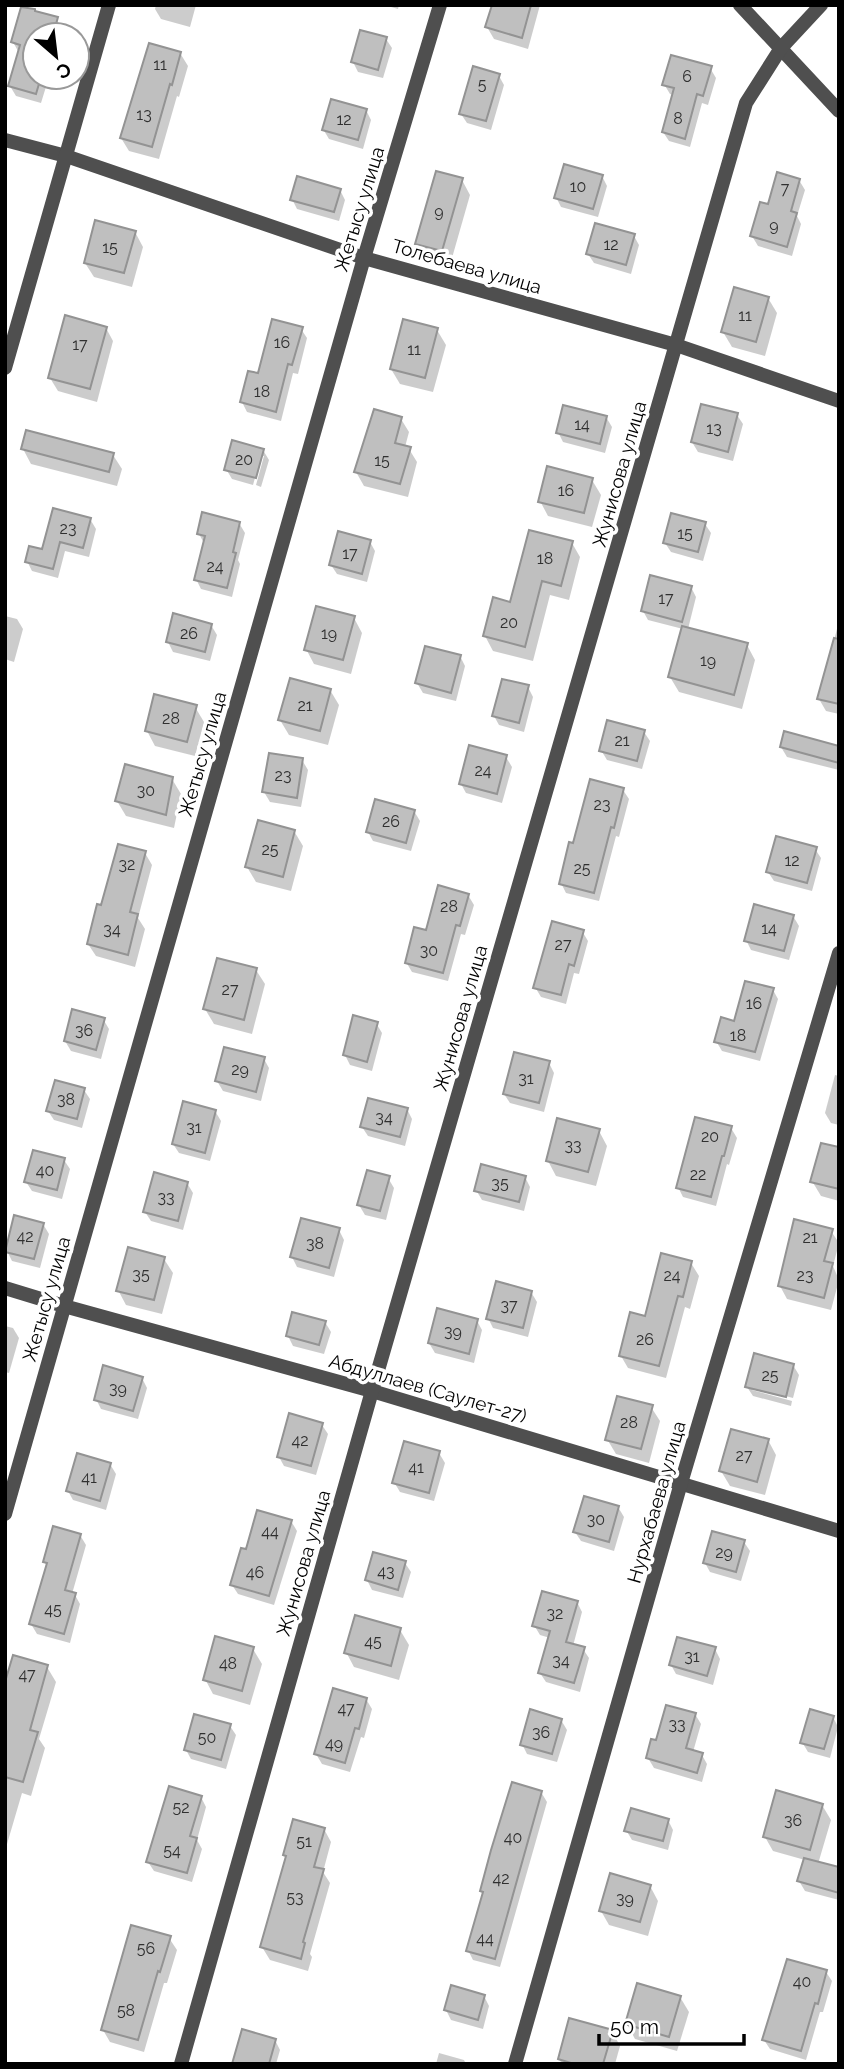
<svg xmlns="http://www.w3.org/2000/svg" width="844" height="2069" font-family="Raleway,sans-serif">
	<style>
		.shadow { fill: #0003 }
		.building { fill: #bfbfbf; stroke: #939393; stroke-width: 2 }
		.lines { fill: none; stroke-linecap: round; stroke-linejoin: round }
		.street { stroke: #4f4f4f; stroke-width: 14 }
		.labels { text-anchor: middle; dominant-baseline: central; stroke-width: 7; stroke-linejoin: round; paint-order: stroke }
		.number-label { font-size: 16px; fill: #303030 }
		.street-label { font-size: 19px; fill: #000; stroke: #fff }
	</style>
	<rect width="100%" height="100%" fill="#fff"/>
	<g class="shadow">
		<path d="M156,5H196L190,27L161,19L155,9Z"/>
		<path d="M384,5H399L398,9Z"/>
		<path d="M493,5H540L528,49L494,39L487,27Z"/>
		<path d="M56,19L62,28L60,35H35V77H49L41,103L16,96L10,86L18,51L13,42Z"/>
		<path d="M386,39L392,48L383,78L358,72L353,62Z"/>
		<path d="M180,53L188,66L179,97L177,96L159,159L129,151L121,138Z"/>
		<path d="M710,68L716,78L708,105L702,103L690,147L669,141L663,132L674,95L670,94L664,84Z"/>
		<path d="M499,76L504,85L491,130L467,123L461,114Z"/>
		<path d="M366,110L371,120L363,149L329,139L323,129Z"/>
		<path d="M602,176L607,186L598,217L561,207L556,197Z"/>
		<path d="M462,180L470,195L450,265L425,258L417,243Z"/>
		<path d="M799,180L805,190L797,216L801,224L792,256L758,246L752,236L769,207Z"/>
		<path d="M340,190L345,200L339,221L297,209L292,199Z"/>
		<path d="M135,232L143,247L132,287L94,277L85,263Z"/>
		<path d="M634,236L639,245L631,274L594,263L588,254Z"/>
		<path d="M768,298L777,313L765,356L732,347L723,332Z"/>
		<path d="M106,328L113,341L97,402L58,391L50,378Z"/>
		<path d="M301,329L307,338L298,374L293,373L281,421L247,412L242,402Z"/>
		<path d="M437,330L446,345L433,392L400,384L391,369Z"/>
		<path d="M737,415L743,424L733,461L698,452L692,442Z"/>
		<path d="M606,417L612,427L605,453L563,442L558,432Z"/>
		<path d="M401,419L409,432L405,447L409,449L417,462L408,497L364,486L356,472Z"/>
		<path d="M23,449L113,455L122,469L117,486L31,464Z"/>
		<path d="M263,450L269,460L261,487L256,485L264,456H261L253,485L232,479L226,469Z"/>
		<path d="M592,480L601,495L592,527L548,516L540,501Z"/>
		<path d="M90,519L96,529L89,557L65,551L58,578L32,571L27,561Z"/>
		<path d="M239,523L245,533L238,560L240,564L232,597L201,589L196,579L205,545L199,534Z"/>
		<path d="M705,524L711,533L703,561L671,552L665,543Z"/>
		<path d="M370,542L375,551L367,582L337,574L331,565Z"/>
		<path d="M572,543L580,557L569,600L550,595L533,661L493,651L485,636Z"/>
		<path d="M691,587L696,597L688,629L747,645L755,660L742,709L679,692L670,677L683,629L648,620L643,611Z"/>
		<path d="M5,616L17,619L23,629L14,662L5,659Z"/>
		<path d="M354,618L362,633L351,674L314,664L306,649Z"/>
		<path d="M839,621V714L826,711L819,699Z"/>
		<path d="M211,625L217,635L210,661L173,652L168,642Z"/>
		<path d="M460,656L465,666L456,701L423,693L417,683Z"/>
		<path d="M528,687L533,697L524,732L499,725L494,716Z"/>
		<path d="M330,690L339,705L328,745L289,735L280,720Z"/>
		<path d="M195,707L204,722L195,756L155,746L147,731Z"/>
		<path d="M644,732L650,741L642,769L607,760L601,750Z"/>
		<path d="M781,747H839V770L787,757Z"/>
		<path d="M506,757L512,767L502,803L466,793L461,784Z"/>
		<path d="M302,760L308,770L301,807L270,802L264,792Z"/>
		<path d="M172,779L181,794L174,828L126,816L117,801Z"/>
		<path d="M623,790L629,799L619,837L616,836L599,901L566,893L561,883L574,846Z"/>
		<path d="M414,811L420,821L411,851L373,841L368,832Z"/>
		<path d="M294,831L303,846L291,891L256,882L247,867Z"/>
		<path d="M815,849L821,858L812,891L774,881L768,872Z"/>
		<path d="M145,853L152,865L138,918L145,929L135,967L96,956L88,944L103,907Z"/>
		<path d="M468,895L474,905L465,935L461,934L448,981L412,972L406,962L427,932Z"/>
		<path d="M793,916L799,926L789,960L751,950L746,940Z"/>
		<path d="M582,931L588,941L579,974L574,973L566,1004L541,997L535,987Z"/>
		<path d="M256,970L265,984L252,1034L214,1024L205,1009Z"/>
		<path d="M773,990L778,999L760,1061L722,1051L716,1041Z"/>
		<path d="M103,1019L109,1029L101,1059L71,1051L65,1041Z"/>
		<path d="M376,1023L382,1033L372,1071L350,1065L345,1055Z"/>
		<path d="M264,1059L269,1068L261,1101L223,1091L217,1081Z"/>
		<path d="M549,1063L554,1073L544,1112L510,1103L504,1094Z"/>
		<path d="M835,1075L839,1076V1125L831,1123L825,1113Z"/>
		<path d="M84,1090L90,1099L82,1128L54,1120L48,1111Z"/>
		<path d="M407,1109L412,1119L405,1146L368,1136L362,1127Z"/>
		<path d="M215,1111L221,1121L210,1161L179,1153L173,1144Z"/>
		<path d="M731,1128L737,1138L729,1165L727,1164L716,1206L683,1197L678,1187Z"/>
		<path d="M599,1131L607,1146L596,1186L556,1176L548,1161Z"/>
		<path d="M839,1149V1201L821,1196L812,1181Z"/>
		<path d="M64,1160L70,1169L62,1199L32,1191L26,1182Z"/>
		<path d="M525,1177L530,1187L524,1211L482,1200L476,1190Z"/>
		<path d="M388,1178L394,1188L386,1220L365,1215L359,1205Z"/>
		<path d="M187,1183L193,1193L183,1230L151,1221L145,1212Z"/>
		<path d="M43,1224L49,1234L40,1268L12,1261L7,1251Z"/>
		<path d="M339,1230L344,1240L334,1277L297,1267L292,1257Z"/>
		<path d="M831,1231L839,1243L833,1266L839,1280L831,1310L787,1299L780,1286Z"/>
		<path d="M164,1259L173,1273L162,1314L126,1305L118,1290Z"/>
		<path d="M691,1263L699,1276L690,1309L685,1307L666,1378L628,1368L621,1356L646,1318Z"/>
		<path d="M531,1292L537,1302L528,1337L493,1328L488,1318Z"/>
		<path d="M477,1321L482,1330L474,1363L435,1353L429,1343Z"/>
		<path d="M325,1322L331,1332L324,1354L293,1346L288,1336Z"/>
		<path d="M5,1326L13,1328L19,1338L9,1373L5,1372Z"/>
		<path d="M793,1365L799,1375L793,1398L752,1387V1390L792,1401L791,1406L753,1396L747,1387Z"/>
		<path d="M142,1378L147,1388L138,1419L101,1409L96,1399Z"/>
		<path d="M651,1407L660,1421L649,1463L616,1454L607,1439Z"/>
		<path d="M322,1425L328,1434L316,1475L284,1466L279,1457Z"/>
		<path d="M768,1440L776,1455L765,1495L730,1486L721,1471Z"/>
		<path d="M439,1453L445,1463L434,1501L400,1492L394,1482Z"/>
		<path d="M110,1464L116,1474L106,1510L73,1500L68,1491Z"/>
		<path d="M618,1507L624,1517L614,1551L581,1541L575,1532Z"/>
		<path d="M291,1521L297,1531L274,1605L238,1594L232,1585L247,1551Z"/>
		<path d="M80,1535L86,1545L72,1594L75,1595L80,1604L70,1643L37,1634L31,1624L48,1567L45,1562Z"/>
		<path d="M744,1542L750,1551L741,1581L710,1572L705,1563Z"/>
		<path d="M405,1563L411,1572L403,1598L372,1590L367,1580Z"/>
		<path d="M577,1602L582,1612L573,1646L583,1649L589,1658L580,1692L546,1682L540,1673L550,1638L540,1635L534,1625Z"/>
		<path d="M400,1630L409,1645L399,1680L354,1667L346,1652Z"/>
		<path d="M253,1649L262,1664L250,1705L213,1694L205,1679Z"/>
		<path d="M715,1649L720,1659L713,1685L676,1674L671,1665Z"/>
		<path d="M47,1667L56,1682L39,1739L45,1748L31,1796L22,1793L5,1851V1690Z"/>
		<path d="M366,1699L372,1709L364,1738L361,1737L350,1772L322,1764L316,1754Z"/>
		<path d="M695,1714L701,1724L693,1752L702,1755L707,1764L702,1782L654,1768L648,1758L657,1742Z"/>
		<path d="M833,1717L838,1727L830,1758L808,1752L802,1742Z"/>
		<path d="M561,1720L567,1730L557,1762L527,1754L522,1744Z"/>
		<path d="M230,1726L236,1735L226,1769L191,1759L186,1750Z"/>
		<path d="M541,1792L547,1802L500,1967L473,1960L468,1950L484,1894L482,1891Z"/>
		<path d="M201,1797L206,1807L197,1840L202,1849L192,1882L154,1871L148,1862Z"/>
		<path d="M822,1805L831,1820L818,1864L839,1869V1900L805,1891L799,1881L805,1860L773,1851L765,1837Z"/>
		<path d="M668,1820L673,1830L668,1850L632,1840L626,1830Z"/>
		<path d="M324,1829L331,1842L323,1872L330,1883L310,1954L312,1957L308,1971L270,1960L262,1947L287,1859L285,1855Z"/>
		<path d="M650,1886L658,1901L648,1936L609,1925L601,1911Z"/>
		<path d="M169,1938L177,1950L167,1983H164L144,2052L110,2042L103,2030Z"/>
		<path d="M826,1972L832,1981L823,2012H820L806,2060L770,2049L764,2040Z"/>
		<path d="M484,1996L489,2006L483,2029L451,2020L446,2010Z"/>
		<path d="M680,1997L689,2012L677,2051L635,2039L627,2024Z"/>
		<path d="M612,2031L620,2046L615,2064H562L559,2059Z"/>
		<path d="M275,2040L280,2050L276,2064H234Z"/>
		<path d="M439,2053L464,2060L466,2064H436Z"/>
	</g>
	<g class="building">
		<path d="M492,5H531L522,38L485,27Z"/>
		<path d="M21,7L35,9V11L58,17L53,35H35V77H41L36,94L8,86L20,45L11,42Z"/>
		<path d="M360,30L387,37L378,70L351,62Z"/>
		<path d="M149,43L181,52L172,85L170,84L152,147L120,138Z"/>
		<path d="M671,55L712,66L703,96L697,94L685,139L662,132L674,88L662,85Z"/>
		<path d="M473,66L500,74L486,121L459,114Z"/>
		<path d="M331,99L367,109L358,140L322,130Z"/>
		<path d="M564,164L603,175L593,209L554,198Z"/>
		<path d="M436,171L463,178L442,251L415,244Z"/>
		<path d="M777,172L800,179L791,211L797,213L787,247L750,236L760,202L768,204Z"/>
		<path d="M297,176L341,189L334,212L290,200Z"/>
		<path d="M95,220L136,231L124,273L84,263Z"/>
		<path d="M595,223L635,234L626,265L586,254Z"/>
		<path d="M734,287L769,297L756,342L721,332Z"/>
		<path d="M65,315L107,327L90,389L48,378Z"/>
		<path d="M272,319L303,327L292,365L288,364L276,412L240,402L248,371L258,373Z"/>
		<path d="M403,319L438,328L425,378L390,369Z"/>
		<path d="M701,404L738,413L728,452L691,442Z"/>
		<path d="M563,405L607,416L600,444L556,433Z"/>
		<path d="M374,409L402,417L395,443L411,447L400,484L354,472Z"/>
		<path d="M26,430L114,453L109,472L21,449Z"/>
		<path d="M232,440L264,449L256,478L224,470Z"/>
		<path d="M547,466L593,478L584,513L538,502Z"/>
		<path d="M53,508L91,518L83,548L60,542L53,569L25,562L29,546L42,549Z"/>
		<path d="M202,512L240,522L233,552L236,553L227,588L194,580L205,536L197,534Z"/>
		<path d="M671,513L706,522L698,552L663,543Z"/>
		<path d="M529,530L573,541L561,586L542,581L525,647L483,636L493,597L510,602Z"/>
		<path d="M338,531L371,540L362,574L329,565Z"/>
		<path d="M650,575L692,586L682,622L641,611Z"/>
		<path d="M316,606L355,616L343,660L304,650Z"/>
		<path d="M173,613L212,624L205,652L166,642Z"/>
		<path d="M682,626L748,643L734,695L668,677Z"/>
		<path d="M834,638L839,639V704L817,699Z"/>
		<path d="M425,646L461,655L451,693L415,683Z"/>
		<path d="M290,678L331,689L320,731L278,720Z"/>
		<path d="M502,679L529,685L519,723L492,716Z"/>
		<path d="M154,694L197,705L187,742L145,731Z"/>
		<path d="M607,720L645,730L637,761L599,751Z"/>
		<path d="M784,731L839,746V763L780,747Z"/>
		<path d="M469,745L507,755L497,794L459,784Z"/>
		<path d="M269,753L303,758L297,798L262,792Z"/>
		<path d="M125,764L173,777L166,815L115,801Z"/>
		<path d="M590,779L624,788L614,828L611,827L594,893L559,884L569,842L573,843Z"/>
		<path d="M375,799L415,810L406,843L366,832Z"/>
		<path d="M258,820L295,830L283,877L245,867Z"/>
		<path d="M776,836L817,847L807,883L766,872Z"/>
		<path d="M118,844L146,851L130,912L138,914L128,955L87,944L97,904L101,905Z"/>
		<path d="M438,885L469,894L460,926L456,925L443,973L405,963L414,927L426,930Z"/>
		<path d="M754,904L794,915L784,951L744,941Z"/>
		<path d="M552,921L584,930L574,966L569,964L561,995L533,988Z"/>
		<path d="M217,958L257,968L244,1020L203,1009Z"/>
		<path d="M745,981L774,988L755,1052L714,1042L721,1017L734,1021Z"/>
		<path d="M72,1009L105,1018L96,1050L64,1041Z"/>
		<path d="M353,1015L378,1022L367,1062L343,1055Z"/>
		<path d="M224,1047L265,1057L256,1092L215,1081Z"/>
		<path d="M514,1052L550,1061L539,1103L503,1094Z"/>
		<path d="M55,1080L85,1088L77,1119L46,1111Z"/>
		<path d="M368,1098L408,1108L400,1137L360,1127Z"/>
		<path d="M183,1101L216,1110L205,1153L172,1144Z"/>
		<path d="M695,1117L732,1126L724,1156H722L711,1197L676,1188Z"/>
		<path d="M557,1118L600,1129L588,1172L546,1161Z"/>
		<path d="M821,1143L839,1147V1189L810,1182Z"/>
		<path d="M33,1150L65,1158L57,1190L24,1182Z"/>
		<path d="M481,1164L526,1176L519,1202L474,1191Z"/>
		<path d="M367,1170L390,1176L380,1211L357,1205Z"/>
		<path d="M154,1172L188,1182L178,1221L143,1212Z"/>
		<path d="M14,1215L44,1223L34,1259L5,1252Z"/>
		<path d="M301,1218L340,1228L329,1268L290,1257Z"/>
		<path d="M794,1219L833,1229L824,1261L833,1263L824,1298L778,1286Z"/>
		<path d="M128,1247L165,1257L154,1300L116,1291Z"/>
		<path d="M661,1253L692,1261L683,1297L678,1296L659,1366L619,1356L630,1312L645,1316Z"/>
		<path d="M496,1281L532,1291L523,1328L486,1319Z"/>
		<path d="M437,1308L478,1319L469,1354L428,1343Z"/>
		<path d="M292,1312L326,1321L319,1345L286,1336Z"/>
		<path d="M754,1353L794,1364L786,1397L745,1387Z"/>
		<path d="M103,1365L143,1377L133,1411L94,1400Z"/>
		<path d="M617,1396L653,1405L641,1449L605,1440Z"/>
		<path d="M289,1413L323,1423L311,1466L277,1457Z"/>
		<path d="M731,1429L769,1439L757,1482L719,1471Z"/>
		<path d="M404,1441L440,1451L429,1493L392,1483Z"/>
		<path d="M77,1453L111,1463L100,1501L66,1491Z"/>
		<path d="M584,1496L619,1506L609,1542L573,1532Z"/>
		<path d="M257,1510L292,1520L269,1596L230,1585L241,1548L246,1549Z"/>
		<path d="M53,1526L81,1534L65,1590L76,1593L64,1634L29,1624L47,1563L43,1562Z"/>
		<path d="M712,1531L745,1540L736,1572L703,1563Z"/>
		<path d="M373,1552L406,1561L398,1590L365,1580Z"/>
		<path d="M542,1591L578,1601L566,1642L585,1647L574,1683L538,1673L550,1631L532,1626Z"/>
		<path d="M355,1615L401,1628L391,1666L344,1653Z"/>
		<path d="M215,1636L254,1647L242,1691L203,1680Z"/>
		<path d="M677,1637L716,1647L707,1676L669,1665Z"/>
		<path d="M13,1655L48,1665L30,1730L38,1732L23,1782L5,1777V1682Z"/>
		<path d="M333,1688L367,1698L359,1729L355,1728L345,1763L314,1754Z"/>
		<path d="M666,1705L696,1713L686,1748L703,1753L697,1773L646,1758L651,1739L656,1740Z"/>
		<path d="M530,1709L562,1719L552,1754L520,1745Z"/>
		<path d="M810,1709L834,1716L824,1749L800,1743Z"/>
		<path d="M194,1714L231,1724L221,1760L184,1750Z"/>
		<path d="M512,1782L542,1791L495,1959L466,1951L483,1892L480,1891L491,1850Z"/>
		<path d="M169,1786L202,1796L190,1836L197,1838L187,1873L146,1862Z"/>
		<path d="M776,1790L823,1804L810,1850L763,1837Z"/>
		<path d="M631,1808L669,1819L663,1841L624,1831Z"/>
		<path d="M293,1819L325,1828L314,1867L324,1869L303,1942L305,1943L301,1959L260,1947L286,1856L283,1855Z"/>
		<path d="M804,1858L839,1867V1893L797,1881Z"/>
		<path d="M610,1873L651,1885L640,1922L599,1911Z"/>
		<path d="M131,1925L171,1936L160,1972L158,1971L138,2040L101,2030Z"/>
		<path d="M787,1959L827,1970L818,2004L815,2003L801,2051L762,2040Z"/>
		<path d="M637,1983L681,1996L669,2037L625,2024Z"/>
		<path d="M451,1985L485,1995L478,2020L444,2010Z"/>
		<path d="M569,2018L613,2030L603,2064H574L558,2059Z"/>
		<path d="M242,2029L276,2039L269,2064H232Z"/>
	</g>
	<g class="lines">
		<g class="street">
			<path d="M740,5L839,111"/>
			<path d="M5,140L66,156L364,258L676,345L839,401"/>
			<path d="M5,368L109,5"/>
			<path d="M5,1288L64,1306L372,1391L839,1531"/>
			<path d="M5,1514L364,258L440,5"/>
			<path d="M181,2064L372,1391L746,103L781,48L821,5"/>
			<path d="M515,2064L681,1483L839,953"/>
		</g>
	</g>
	<g class="labels">
		<g class="number-label">
			<text x="160" y="64">11</text>
			<text x="687" y="76">6</text>
			<text x="482" y="84">5</text>
			<text x="144" y="114">13</text>
			<text x="678" y="118">8</text>
			<text x="344" y="119">12</text>
			<text x="578" y="186">10</text>
			<text x="785" y="188">7</text>
			<text x="439" y="211">9</text>
			<text x="774" y="225">9</text>
			<text x="611" y="244">12</text>
			<text x="110" y="247">15</text>
			<text x="745" y="315">11</text>
			<text x="282" y="342">16</text>
			<text x="80" y="344">17</text>
			<text x="414" y="349">11</text>
			<text x="262" y="391">18</text>
			<text x="582" y="424">14</text>
			<text x="714" y="428">13</text>
			<text x="244" y="459">20</text>
			<text x="382" y="460">15</text>
			<text x="566" y="490">16</text>
			<text x="68" y="528">23</text>
			<text x="685" y="533">15</text>
			<text x="350" y="553">17</text>
			<text x="545" y="558">18</text>
			<text x="215" y="566">24</text>
			<text x="666" y="598">17</text>
			<text x="509" y="622">20</text>
			<text x="189" y="633">26</text>
			<text x="329" y="633">19</text>
			<text x="708" y="660">19</text>
			<text x="305" y="705">21</text>
			<text x="171" y="718">28</text>
			<text x="622" y="740">21</text>
			<text x="483" y="770">24</text>
			<text x="283" y="775">23</text>
			<text x="146" y="790">30</text>
			<text x="602" y="804">23</text>
			<text x="391" y="821">26</text>
			<text x="270" y="849">25</text>
			<text x="792" y="860">12</text>
			<text x="127" y="864">32</text>
			<text x="582" y="868">25</text>
			<text x="449" y="906">28</text>
			<text x="769" y="928">14</text>
			<text x="112" y="929">34</text>
			<text x="563" y="944">27</text>
			<text x="429" y="950">30</text>
			<text x="230" y="989">27</text>
			<text x="754" y="1003">16</text>
			<text x="84" y="1030">36</text>
			<text x="738" y="1035">18</text>
			<text x="240" y="1069">29</text>
			<text x="526" y="1078">31</text>
			<text x="66" y="1099">38</text>
			<text x="384" y="1117">34</text>
			<text x="194" y="1127">31</text>
			<text x="710" y="1136">20</text>
			<text x="573" y="1145">33</text>
			<text x="45" y="1170">40</text>
			<text x="698" y="1174">22</text>
			<text x="500" y="1183">35</text>
			<text x="166" y="1197">33</text>
			<text x="25" y="1236">42</text>
			<text x="810" y="1237">21</text>
			<text x="315" y="1243">38</text>
			<text x="141" y="1274">35</text>
			<text x="672" y="1275">24</text>
			<text x="805" y="1275">23</text>
			<text x="509" y="1305">37</text>
			<text x="453" y="1331">39</text>
			<text x="645" y="1339">26</text>
			<text x="770" y="1375">25</text>
			<text x="118" y="1388">39</text>
			<text x="629" y="1422">28</text>
			<text x="300" y="1440">42</text>
			<text x="744" y="1455">27</text>
			<text x="416" y="1467">41</text>
			<text x="89" y="1477">41</text>
			<text x="596" y="1519">30</text>
			<text x="270" y="1531">44</text>
			<text x="724" y="1552">29</text>
			<text x="386" y="1571">43</text>
			<text x="255" y="1572">46</text>
			<text x="53" y="1609">45</text>
			<text x="555" y="1613">32</text>
			<text x="373" y="1641">45</text>
			<text x="692" y="1656">31</text>
			<text x="561" y="1660">34</text>
			<text x="228" y="1663">48</text>
			<text x="27" y="1674">47</text>
			<text x="346" y="1708">47</text>
			<text x="677" y="1724">33</text>
			<text x="541" y="1732">36</text>
			<text x="207" y="1737">50</text>
			<text x="334" y="1743">49</text>
			<text x="181" y="1807">52</text>
			<text x="793" y="1820">36</text>
			<text x="513" y="1837">40</text>
			<text x="304" y="1841">51</text>
			<text x="172" y="1850">54</text>
			<text x="501" y="1878">42</text>
			<text x="295" y="1897">53</text>
			<text x="625" y="1898">39</text>
			<text x="485" y="1938">44</text>
			<text x="146" y="1948">56</text>
			<text x="802" y="1981">40</text>
			<text x="126" y="2010">58</text>
		</g>
		<g class="street-label">
			<text transform="translate(359 209) rotate(-73)">Жетысу улица</text>
			<text transform="translate(467 266) rotate(16)">Толебаева улица</text>
			<text transform="translate(619 474) rotate(-74)">Жунисова улица</text>
			<text transform="translate(202 754) rotate(-74)">Жетысу улица</text>
			<text transform="translate(460 1018) rotate(-74)">Жунисова улица</text>
			<text transform="translate(46 1299) rotate(-74)">Жетысу улица</text>
			<text transform="translate(428 1388) rotate(16)">Абдуллаев (Саулет-27)</text>
			<text transform="translate(656 1502) rotate(-74)">Нурхабаева улица</text>
			<text transform="translate(303 1563) rotate(-74)">Жунисова улица</text>
		</g>
	</g>
	<rect width="844" height="2069" fill="none" stroke="#000000" stroke-width="14"/>
	<g transform="translate(56 56) rotate(152)"><circle r="33" fill="#ffffff" stroke="#999999" stroke-width="2"/>
	<path d="M0-5L12 26L0 18L-12 26Z" fill="#000000"/>
	<text y="-10" font-size="19" font-weight="bold" text-anchor="middle" fill="#000000">С</text>
	</g>
	<path d="M599 2034v10h145v-10" fill="none" stroke="#000000" stroke-width="3.5"/>
	<text x="610" y="2034" font-size="21" fill="#000000" stroke="#ffffff" stroke-width="5" paint-order="stroke">50 m</text>
</svg>
